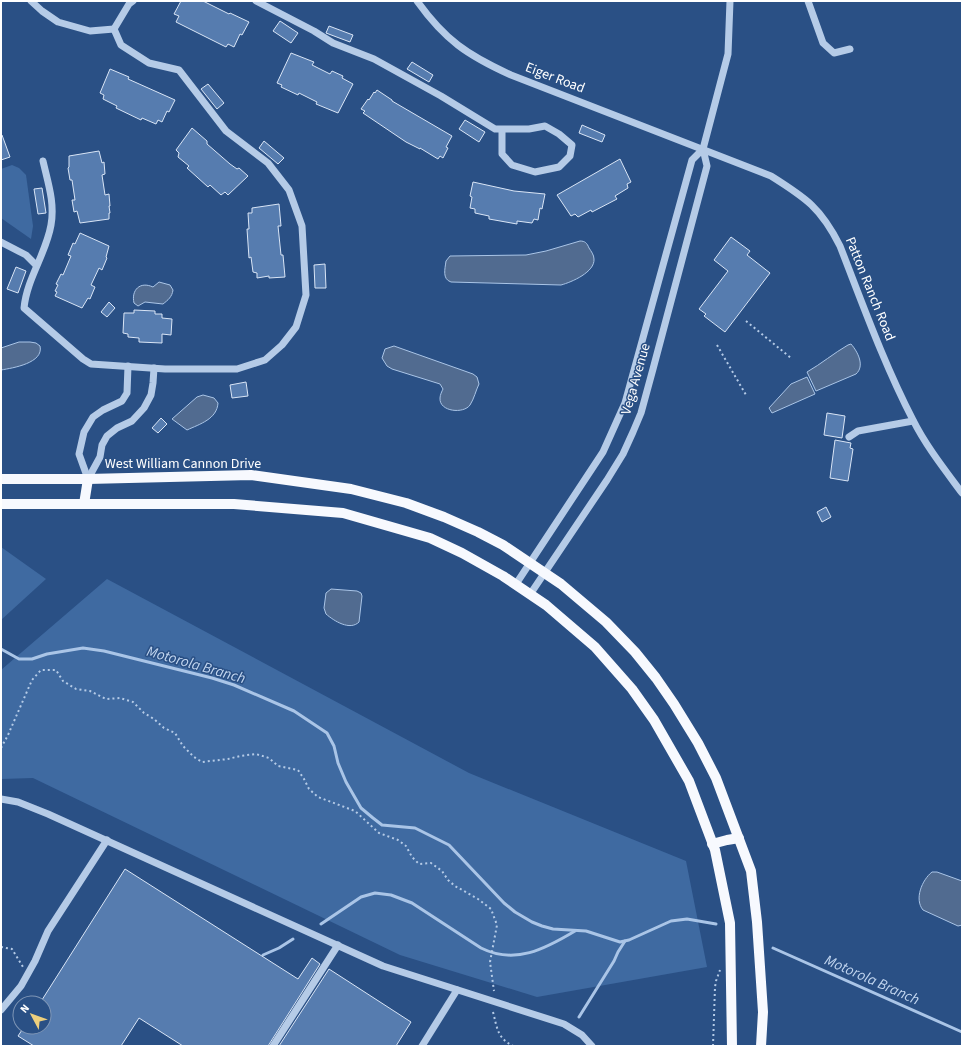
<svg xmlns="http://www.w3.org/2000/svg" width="963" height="1047" font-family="'Source Sans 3',sans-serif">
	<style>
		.green { fill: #3f6aa1 }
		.water { fill: #516b90; stroke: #aac5e7 }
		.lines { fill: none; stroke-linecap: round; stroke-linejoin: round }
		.stream { stroke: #aac5e7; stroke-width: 3 }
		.building { fill: #567caf; stroke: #d9e5f6 }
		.path { stroke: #b5cbe7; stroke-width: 2; stroke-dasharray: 2 3; stroke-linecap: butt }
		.minor { stroke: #b5cbe7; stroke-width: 7 }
		.major { stroke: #f7f9fe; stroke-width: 10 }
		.labels { text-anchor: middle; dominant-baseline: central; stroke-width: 3; stroke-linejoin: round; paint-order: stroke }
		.street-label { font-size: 14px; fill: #fff; stroke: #2a5085 }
		.water-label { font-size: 15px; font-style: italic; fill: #c1d5ef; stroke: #2a5085 }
	</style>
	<rect width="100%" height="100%" fill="#2a5085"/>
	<g class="green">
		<path d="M12,165L19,168L26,175L33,226L31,239L1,218V169Z"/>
		<path d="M1,547L46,579L1,620Z"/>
		<path d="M107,579L469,773L686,861L707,967L537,997L400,955L33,778L1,779V670Z"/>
	</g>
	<g class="water">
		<path d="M580,241C585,241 587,243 589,248C591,251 594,255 594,259C595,272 572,282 561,285L451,282C442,279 445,269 446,261L450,256L526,255L546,251Z"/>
		<path d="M159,282L170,285L173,290C172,297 168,300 163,304L145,302L138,306L134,303C131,290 140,281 153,287Z"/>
		<path d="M19,342H30L36,343L40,346C44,363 13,368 1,370V348Z"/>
		<path d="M851,344C858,352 865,366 856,374L816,391L807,372C821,364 834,353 848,345Z"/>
		<path d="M394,346L473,374L477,377L479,384C476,390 474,399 470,405C464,414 439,412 440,398C440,395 442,391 443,389L440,384L392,369L387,366L382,358L385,349Z"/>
		<path d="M807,377L815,394L772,413L769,408L791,384Z"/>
		<path d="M203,395L214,398L218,403C217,419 200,424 187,430L172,419L197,397Z"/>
		<path d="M331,589L357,591L361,593L362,596L359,622C350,631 334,621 326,614L324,608L326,593Z"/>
		<path d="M932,872H937L962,881V925L958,926L923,910C914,899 922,880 932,872Z"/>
	</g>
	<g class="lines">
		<g class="stream">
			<path d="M1,649L19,659H32L47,654L83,648L104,651L212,678L234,685L294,711L327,733L334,746L338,763L346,782L361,808L373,818L382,825L415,828L449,845L504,903L515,912L532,922L542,926L553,929L586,931L620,942L629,940L671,921L687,919L716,924"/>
			<path d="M321,924L361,897L375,893L391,895L412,903L481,948C515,965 545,949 575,931"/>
			<path d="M773,948L962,1032"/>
			<path d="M263,955L279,948L293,939"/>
			<path d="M579,1017L614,961L618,952L625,941"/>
		</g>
	</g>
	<g class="building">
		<path d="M181,1H203L229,14L230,13L249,22L242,35L240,34L234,47L228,44L226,47L176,22L179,16L174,14Z"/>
		<path d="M280,21L298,33L291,43L273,31Z"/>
		<path d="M329,26L353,35L350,42L326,33Z"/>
		<path d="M291,53L314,62L312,65L330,74L332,71L343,76L342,78L353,84L338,113L316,104L317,102L299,93L298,95L281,87L282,85L277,83Z"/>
		<path d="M412,62L433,75L429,82L407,69Z"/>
		<path d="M110,69L129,77L128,79L175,100L169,112L167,111L162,122L158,120L156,124L142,118L141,120L116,108L117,106L103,99L104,95L100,93Z"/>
		<path d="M208,84L224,103L217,109L201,89Z"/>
		<path d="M377,90L392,100V101L452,136L446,147L448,148L443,158L440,156L438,159L420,148V149L406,142L363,113L365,111L361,109L368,99L369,100L374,92L375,93Z"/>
		<path d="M465,120L485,132L479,142L459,129Z"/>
		<path d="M582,125L605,135L602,142L579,133Z"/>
		<path d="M192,128L207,141V144L230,164L237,169L239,168L248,176L228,195L225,192L221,195L210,185L208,187L187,168L189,166L178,157L179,153L176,150Z"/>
		<path d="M1,135H2L10,157L1,160Z"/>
		<path d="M264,141L284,158L278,164L259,148Z"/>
		<path d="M99,151L102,163L104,162L105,174L102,175L105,195L109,194L110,206H109L110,213H109V219L80,223L77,211L74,212L72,200H75L72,180H70L68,168L69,167V156Z"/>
		<path d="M620,159L631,182L627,184L628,188L615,196L617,199L592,212L591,210L578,217L575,214L571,216L557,195Z"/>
		<path d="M473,182L514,191L545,194L542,209L540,208L538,220L534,219L532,223L517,221V224L489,219V216L475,213V209L470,208L472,197L470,196Z"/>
		<path d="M42,188L46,213L38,214L34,189Z"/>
		<path d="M279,204L281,226H278L281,255H283L285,277L269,278V276L257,278V273L253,272L251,257L249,258L247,229H249L248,213H252V208Z"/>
		<path d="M80,233L109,246L106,257L107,258L102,270L99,268L91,285L95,287L90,299L88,298L82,308L55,296L57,292L55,291L58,285L56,284L61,274L63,275L71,256L68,255L73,243L75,244Z"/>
		<path d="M731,237L750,251L747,255L770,273L725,332L704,316L706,314L699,309L728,271L714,260Z"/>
		<path d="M325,264L326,288H315L314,265Z"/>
		<path d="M16,267L26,271L18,293L7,289Z"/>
		<path d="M109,302L115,308L107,317L101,312Z"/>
		<path d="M134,310L155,311V314H162V318L172,319L171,335L162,334V343L139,342V338L128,337V334L123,333L124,313H134Z"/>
		<path d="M246,382L248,396L232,398L230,385Z"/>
		<path d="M827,413L845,416L842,438L824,435Z"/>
		<path d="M161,418L167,424L158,433L152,428Z"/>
		<path d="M835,440L851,443L850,448L853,449L848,481L830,478Z"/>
		<path d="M826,507L831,517L822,522L817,512Z"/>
		<path d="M125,869L298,979L312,958L320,964L268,1046H183L139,1018L121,1046H34L18,1036L24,1027H44V1003H40Z"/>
		<path d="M329,969L411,1022L396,1046H279Z"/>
	</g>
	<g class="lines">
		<g class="path">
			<path d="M746,321L791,358"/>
			<path d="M717,345L746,395"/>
			<path d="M1,748L8,735L32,680L41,670H56L63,681L76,689L90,691L106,699L120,698L133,702L144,713L154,719L164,728L175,733L183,746L194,757L202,762L228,759L240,756L256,754L269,758L278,766L298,770L304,779L309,789L318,797L355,811L379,833L398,840L406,846L412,857L419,864L431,863L442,871L448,880L455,886L478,899L491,909L497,925L490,962L494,991"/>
			<path d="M1,947L12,949L23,967"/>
			<path d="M493,1012C497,1027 497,1038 513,1046"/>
			<path d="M713,1046L715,987L716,981L720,970"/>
		</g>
		<g class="minor">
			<path d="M31,1L42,11L58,22L90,31L114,29"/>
			<path d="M256,1L314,31L333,43L374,59L441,96L495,129H529L545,126L559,134L572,145L570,156L559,167L535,172L512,165L502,154V129"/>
			<path d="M417,1C445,40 467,55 511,75L771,176C806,198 821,208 840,246C863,305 884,364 913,420C926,446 945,470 962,493"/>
			<path d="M808,1L823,43L834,53L850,49"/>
			<path d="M43,161C48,183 55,203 51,225C46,254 27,278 24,308L83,359L91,364L165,369H237L265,360L282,345L296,327L306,295L302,226L289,190L268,163L226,131L179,70L149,63L121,45L114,29L129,4L133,1"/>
			<path d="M1,242L26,255L36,265"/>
			<path d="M849,437L858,431L913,421"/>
			<path d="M88,479L100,457L102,445L107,436L117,428L132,421L144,408L151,395L153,383L154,368"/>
			<path d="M88,479L79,454L84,432L93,417L103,410L122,401L127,393L128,366"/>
			<path d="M516,584L603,452L625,403L692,160L703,149L728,54L730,1"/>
			<path d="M531,593L607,480L623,454L633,432L641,413L653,369L707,166L703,149"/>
			<path d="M1,799L18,802L48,814L383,966L564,1024L582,1035L592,1046"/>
			<path d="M1,1010L21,986L35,961L48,931L107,840"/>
			<path d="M273,1046L338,945"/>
			<path d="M422,1046L457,990"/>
		</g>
		<g class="major">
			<path d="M1,479H88L251,475L351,489L406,503L444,517L478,532L503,545L561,584L606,622L635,652L656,678L674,704L698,743L716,778L751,871L757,922L763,1012L761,1046"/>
			<path d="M1,504H234L343,513L430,538L462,553L503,576L546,605L595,647L632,689L654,720L689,781L715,850L730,923L732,1046"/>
			<path d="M84,504L88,479"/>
			<path d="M712,844L727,840L739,838"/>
		</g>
	</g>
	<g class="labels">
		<g class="street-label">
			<text transform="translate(555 78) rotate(21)">Eiger Road</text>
			<text transform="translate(870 289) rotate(68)">Patton Ranch Road</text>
			<text transform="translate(636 379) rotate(-74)">Vega Avenue</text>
			<text x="183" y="464">West William Cannon Drive</text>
		</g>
		<g class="water-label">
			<text transform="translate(196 665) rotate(16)">Motorola Branch</text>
			<text transform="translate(872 980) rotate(24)">Motorola Branch</text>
		</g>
	</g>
	<rect width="963" height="1047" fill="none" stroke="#ffffff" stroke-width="4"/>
	<g transform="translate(32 1015) rotate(311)"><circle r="19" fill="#2a5085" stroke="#7f96b6"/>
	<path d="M0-3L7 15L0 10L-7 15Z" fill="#edcf7d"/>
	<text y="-6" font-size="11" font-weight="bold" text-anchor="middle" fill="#ffffff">N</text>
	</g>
</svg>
